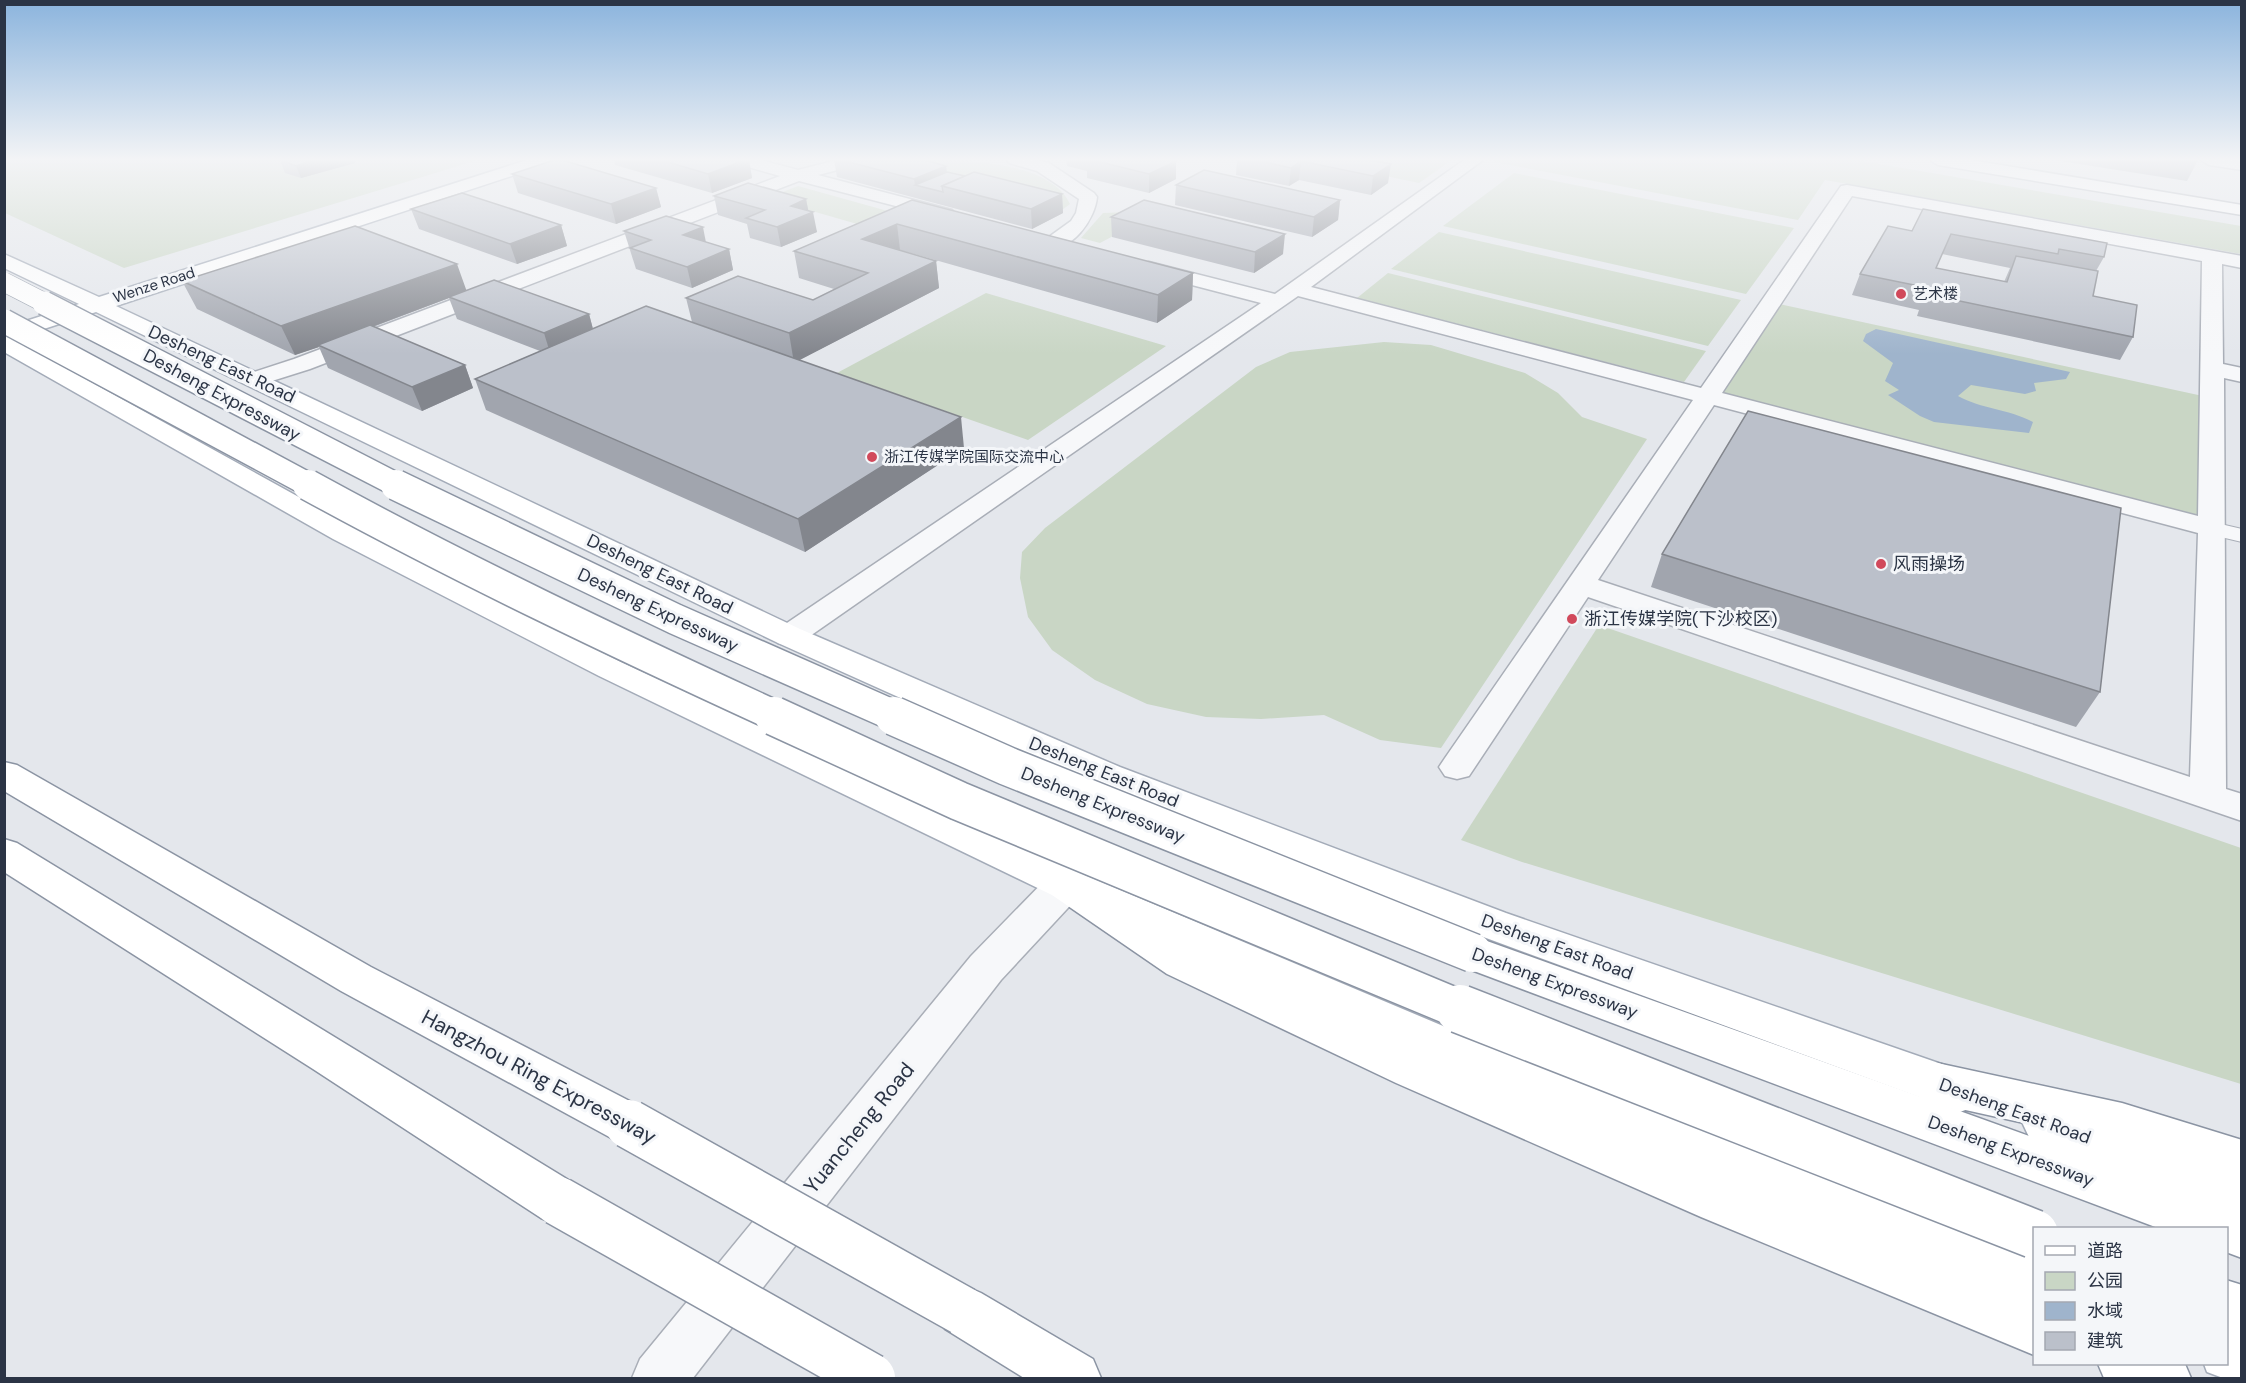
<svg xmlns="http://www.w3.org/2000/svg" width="2246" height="1383" font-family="'DM Sans','Noto Sans SC',sans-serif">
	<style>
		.green { fill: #c9d6c5 }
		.water { fill: #9fb4cc }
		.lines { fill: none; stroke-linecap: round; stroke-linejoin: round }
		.pedestrian-casing { stroke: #a9aeb7; stroke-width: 2 }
		.minor-casing { stroke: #a9aeb7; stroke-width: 3 }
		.secondary-casing { stroke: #a9aeb7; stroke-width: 3 }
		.primary-casing { stroke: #a3abb8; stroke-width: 3 }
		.trunk-casing { stroke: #8b94a3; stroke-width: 3 }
		.motorway-casing { stroke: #8b94a3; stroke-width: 3 }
		.pedestrian { fill: #f7f8fa; fill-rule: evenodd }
		.minor { fill: #f7f8fa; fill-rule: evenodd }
		.secondary { fill: #fff; fill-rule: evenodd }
		.primary { fill: #fff; fill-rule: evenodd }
		.trunk { fill: #fff; fill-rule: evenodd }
		.motorway { fill: #fff; fill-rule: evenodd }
		.trunk-bridge-far4-casing { stroke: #8b94a3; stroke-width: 20; stroke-linecap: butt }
		.trunk-bridge-far3-casing { stroke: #8b94a3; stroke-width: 26; stroke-linecap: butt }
		.trunk-bridge-far2-casing { stroke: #8b94a3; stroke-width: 33; stroke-linecap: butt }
		.trunk-bridge-far1-casing { stroke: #8b94a3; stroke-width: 41; stroke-linecap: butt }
		.trunk-bridge-casing { stroke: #8b94a3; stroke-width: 51; stroke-linecap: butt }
		.motorway-bridge-casing { stroke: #8b94a3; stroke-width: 51; stroke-linecap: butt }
		.trunk-bridge-far4 { stroke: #fff; stroke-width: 19 }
		.trunk-bridge-far3 { stroke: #fff; stroke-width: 23 }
		.trunk-bridge-far2 { stroke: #fff; stroke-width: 30 }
		.trunk-bridge-far1 { stroke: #fff; stroke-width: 38 }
		.trunk-bridge { stroke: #fff; stroke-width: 48 }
		.motorway-bridge { stroke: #fff; stroke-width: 48 }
		.wall { fill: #a1a5ae; fill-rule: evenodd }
		.shaded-wall { fill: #83868d }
		.building { fill: #bbc0ca; stroke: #83868d; stroke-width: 1.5 }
		.poi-dot { fill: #d1495b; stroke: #f4f6f9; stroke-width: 2 }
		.labels { text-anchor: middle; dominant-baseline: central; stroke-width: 6; stroke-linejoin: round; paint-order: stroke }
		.far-street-label { font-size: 15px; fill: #2b3445; stroke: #f4f6f9 }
		.far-poi-label { font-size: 15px; fill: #2b3445; stroke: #f4f6f9; text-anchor: start }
		.street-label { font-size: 18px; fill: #2b3445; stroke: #f4f6f9 }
		.poi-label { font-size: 18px; fill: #2b3445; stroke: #f4f6f9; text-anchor: start }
		.near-street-label { font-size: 21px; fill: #2b3445; stroke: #f4f6f9 }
	</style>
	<rect width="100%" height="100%" fill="#e4e7ec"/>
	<g class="green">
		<path d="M5,160H478L124,268L5,213Z"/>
		<path d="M911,160C955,160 1048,158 1070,204L1062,210Z"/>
		<path d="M1309,160H1452L1419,183Z"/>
		<path d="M1496,160H1856L2241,226V254L1825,180L1798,220L1494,162Z"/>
		<path d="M1514,173L1794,228L1746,294L1443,226Z"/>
		<path d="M798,186L902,215L871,228L767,198Z"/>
		<path d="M1129,212L1149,217L1100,243L1081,238L1103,213Z"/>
		<path d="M1439,232L1741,300L1708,346L1391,269Z"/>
		<path d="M1388,273L1706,351L1684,382L1357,298Z"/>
		<path d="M986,293L1166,346L1028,440L837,373Z"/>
		<path d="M1770,302L2212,398V528L1707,396Z"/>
		<path d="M1384,342L1431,345L1525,373L1558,393L1582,417L1647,439L1441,748L1380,740L1324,715L1261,719L1206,717L1147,704L1095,680L1052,650L1028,617L1020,578L1022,552L1045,528L1256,367L1290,352Z"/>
		<path d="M1599,625L2241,848V1084L1522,862L1461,840Z"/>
	</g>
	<path class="water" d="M1876,329L2070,372L2066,379L2034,383L2036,391L2025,394L1971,385L1958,396C1981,409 2009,409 2033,422L2029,433L1934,422L1920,416L1888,395L1899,390L1885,381L1893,363L1863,341L1866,334Z"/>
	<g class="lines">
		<g class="pedestrian-casing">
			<path id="pedestrian" d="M2212,522L2242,529V542L2204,533L2201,528L2204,523Z"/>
		</g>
		<g class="minor-casing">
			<g id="minor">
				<path d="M732,160H761L798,170L837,160H867L865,163L818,175L952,210L955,214L952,218L946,219L799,181L310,369L256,386L248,384L244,379L248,374L294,359L780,176L734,163Z"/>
				<path d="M1007,160H1037L1049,163L1094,193L1097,197C1095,219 1072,253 1046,247L1043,243L1046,239L1071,221L1076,213L1079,199L1037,171L1009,163Z"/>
				<path d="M1464,160H1483L1311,287L1701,388L1841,186L1847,185L2242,256V268L2222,264L2223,364L2242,368V382L2224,378L2226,789L2242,794V821L1588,597L1469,776L1457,779L1445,776L1439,767L1445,758L1693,400L1298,296L800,643L789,646L778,643L773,636L778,629L1261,303L1142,272L1139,268L1142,264L1149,262L1275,294ZM1852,196L2202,261L2198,516L1722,393ZM1714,405L2198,533L2190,777L1598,580Z"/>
				<path d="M2201,160H2242V170L2209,165Z"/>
				<path d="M1066,869L1080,873L1085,884L1080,895L1001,980L693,1378H632L640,1359L971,956L1052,873Z"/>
			</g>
		</g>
		<g class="secondary-casing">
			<path id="secondary" d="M1930,160H1971L2242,205V215L1938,165Z"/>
		</g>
		<g class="primary-casing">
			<g id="primary">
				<path d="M527,160H553L551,163L116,306L800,629L1120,767L1506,913L1976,1076L1983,1091L1976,1106L1960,1112L1478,935L1094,785L778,643L96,312L13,339L353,527L621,662L1080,873L1455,1031L2034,1254V1304L1423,1059L1052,895L599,676L333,539L4,352V328L79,304L4,268V254L99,297Z"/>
				<path d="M2045,1101L2242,1167V1214L2029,1137L2022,1122L2029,1107Z"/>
				<path d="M2226,1326L2242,1331V1378H2223L2207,1372L2204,1364H2226Z"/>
			</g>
		</g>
		<g class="trunk-casing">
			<g id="trunk">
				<path d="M1066,869L1080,873L1197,950L1428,1055L1733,1182L2034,1303V1355L1701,1217L1396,1083L1167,974L1052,895L1047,884L1052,873Z"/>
				<path d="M1473,936L1921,1097L1914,1083L1921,1069L1937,1063L2122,1103L2242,1140V1185L2122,1145L1943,1105L2121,1169L2242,1208V1258L2226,1252V1228H2158L1458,965L1452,953L1458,941Z"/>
				<path d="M2226,1280L2242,1285V1337L2226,1332Z"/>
				<path d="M2098,1364H2185L2191,1378H2104Z"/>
			</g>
		</g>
		<g class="motorway-casing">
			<g id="motorway">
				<path d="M4,762L17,765L371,967L645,1109L652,1124L645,1139L629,1145L613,1139L341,991L4,791Z"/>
				<path d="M4,839L17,843L575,1184L582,1201L575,1218L558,1225L541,1218L313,1069L4,872Z"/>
				<path d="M963,1285L981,1293L1093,1359L1101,1378H1024L945,1329L937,1311L945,1293Z"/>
			</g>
		</g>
		<use href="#pedestrian" class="pedestrian"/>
		<use href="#minor" class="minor"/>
		<use href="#secondary" class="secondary"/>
		<use href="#primary" class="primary"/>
		<use href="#trunk" class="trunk"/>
		<use href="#motorway" class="motorway"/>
		<g class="trunk-bridge-far4-casing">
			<path id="trunk-bridge-far4" d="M4,282L47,304"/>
		</g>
		<g class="trunk-bridge-far3-casing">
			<g id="trunk-bridge-far3">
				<path d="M44,303L399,486"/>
				<path d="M4,321L311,486"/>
			</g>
		</g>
		<g class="trunk-bridge-far2-casing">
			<g id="trunk-bridge-far2">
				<path d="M308,485C461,569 619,644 778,717"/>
				<path d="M396,485L675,619L897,717"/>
			</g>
		</g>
		<g class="trunk-bridge-far1-casing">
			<g id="trunk-bridge-far1">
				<path d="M774,716L959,801L1464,1011"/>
				<path d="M894,716L1007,766L1473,953"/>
			</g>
		</g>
		<g class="trunk-bridge-casing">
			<path id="trunk-bridge" d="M1460,1009L2034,1234"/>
		</g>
		<g class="motorway-bridge-casing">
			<g id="motorway-bridge">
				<path d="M629,1124L963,1311"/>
				<path d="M558,1201L871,1378"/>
			</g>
		</g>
		<use href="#trunk-bridge-far4" class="trunk-bridge-far4"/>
		<use href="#trunk-bridge-far3" class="trunk-bridge-far3"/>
		<use href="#trunk-bridge-far2" class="trunk-bridge-far2"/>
		<use href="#trunk-bridge-far1" class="trunk-bridge-far1"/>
		<use href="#trunk-bridge" class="trunk-bridge"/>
		<use href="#motorway-bridge" class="motorway-bridge"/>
	</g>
	<g class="wall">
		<path d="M280,160L355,163L301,178L285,173Z"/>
		<path d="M614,160H749L752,178L712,193L615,165Z"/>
		<path d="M834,160H925L946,166L947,172L965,176L1062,194L1063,213L1032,229L837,177Z"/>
		<path d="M1066,160H1175L1176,179L1149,193L1087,178V171L1067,166Z"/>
		<path d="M1237,160H1370L1388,183L1371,195L1299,180L1289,186L1236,175Z"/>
		<path d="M2054,160H2198L2187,181Z"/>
		<path d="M512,174L656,188L661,207L616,224L518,193Z"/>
		<path d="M1176,185L1340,200L1338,220L1312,237L1175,205Z"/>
		<path d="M714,196L806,199L808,210L817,232L781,247L750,238L747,224L718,215Z"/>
		<path d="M912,200L1193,273L1192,300L1157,323L900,250L936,261L939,288L799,360L964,448L805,552L486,410L475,379L540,351L457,319L449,298L373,327L465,365L473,388L422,411L328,368L319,347L295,355L197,309L182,281L466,290L589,314L593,329L692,322L686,298L813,300L834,289L799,278L794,251Z"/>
		<path d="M411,209L561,225L567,246L517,264L419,229Z"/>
		<path d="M1923,209L2104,257L2096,271L2093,296L2133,337L2120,360L1917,316L1919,310L1852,295L1860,274L1912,231ZM1942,254L2010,268L2004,282L1936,268Z"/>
		<path d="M1111,217L1283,254L1254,273L1112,237Z"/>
		<path d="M624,231L706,242L729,249L733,270L692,288L636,269Z"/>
		<path d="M1662,554L2100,692L2076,727L1651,587Z"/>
	</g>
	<g class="shaded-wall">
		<path d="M314,160H354L355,163L301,178L296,166Z"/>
		<path d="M745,160H749L752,178L712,193L708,174Z"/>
		<path d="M1176,161V179L1149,193V174Z"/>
		<path d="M1301,161L1299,180L1289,186L1291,168Z"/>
		<path d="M1391,164L1388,183L1371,195L1373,176Z"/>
		<path d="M946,166L948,184L934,190L915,185L914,179Z"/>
		<path d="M656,188L661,207L616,224L611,204Z"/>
		<path d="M1062,194L1063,213L1032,229L1031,209Z"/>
		<path d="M806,199L809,214L813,212L817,232L781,247L777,227L791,206Z"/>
		<path d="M1340,200L1338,220L1312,237L1314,217Z"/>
		<path d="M897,224L900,250L862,239Z"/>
		<path d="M561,225L567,246L517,264L510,244Z"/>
		<path d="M703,227L707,248L683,235Z"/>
		<path d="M1285,234L1283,254L1254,273L1255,252Z"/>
		<path d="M729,249L733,270L692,288L687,267Z"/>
		<path d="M936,261L939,288L794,363L789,333Z"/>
		<path d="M457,264L467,292L449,297V298L321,346L318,345L319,347L295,355L281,326Z"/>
		<path d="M1193,273L1192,300L1157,323L1158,295Z"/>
		<path d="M589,314L595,337L551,356L544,333Z"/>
		<path d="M465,365L473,388L422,411L412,387Z"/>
		<path d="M961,417L964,448L805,552L798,519Z"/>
	</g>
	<g class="building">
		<path d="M281,160H314L296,166Z"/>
		<path d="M554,160H562L656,188L611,204L512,174Z"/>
		<path d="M661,160H745L708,174Z"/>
		<path d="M841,160H925L946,166L914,179Z"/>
		<path d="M1092,160H1175L1176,161L1149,174Z"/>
		<path d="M1256,160H1370L1391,164L1373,176L1301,161L1291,168Z"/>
		<path d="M1204,170L1340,200L1314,217L1176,185Z"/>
		<path d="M947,172L965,176L942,186L943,192L915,185Z"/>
		<path d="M974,172L1062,194L1031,209L942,186Z"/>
		<path d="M748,183L806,199L791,206L813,212L777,227L746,218L765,210L714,196Z"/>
		<path d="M462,193L561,225L510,244L411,209Z"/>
		<path d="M912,200L1193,273L1158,295L897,224L862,239L936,261L789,333L686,298L738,276L813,300L868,273L794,251Z"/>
		<path d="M1144,200L1285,234L1255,252L1111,217Z"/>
		<path d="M1923,209L2107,243L2104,257L2059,249L2058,254L1951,234L1936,268L2007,282L2016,256L2098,271L2093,296L2137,305L2133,337L1926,294L1929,288L1860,274L1888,226L1912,231Z"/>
		<path d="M666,216L703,227L683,235L729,249L687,267L630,248L651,240L624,231Z"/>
		<path d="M355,226L457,264L281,326L182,281Z"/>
		<path d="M494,280L589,314L544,333L449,297Z"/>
		<path d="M646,306L961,417L798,519L475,379Z"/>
		<path d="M370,325L465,365L412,387L318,345Z"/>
		<path d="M1748,411L2121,508L2100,692L1662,554Z"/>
	</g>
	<linearGradient id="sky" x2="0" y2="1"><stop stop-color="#8bb4dd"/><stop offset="0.45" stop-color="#f3f4f6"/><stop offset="1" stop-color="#f3f4f6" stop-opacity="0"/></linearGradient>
	<rect width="2246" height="354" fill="url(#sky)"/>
	<g class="poi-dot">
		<circle cx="1901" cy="294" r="6"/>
		<circle cx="872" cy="457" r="6"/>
		<circle cx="1881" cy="564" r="6"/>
		<circle cx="1572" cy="619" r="6"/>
	</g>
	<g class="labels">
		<g class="far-street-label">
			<text transform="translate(154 285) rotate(-18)">Wenze Road</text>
		</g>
		<g class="far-poi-label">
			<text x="1913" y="294">艺术楼</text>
			<text x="884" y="457">浙江传媒学院国际交流中心</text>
		</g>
		<g class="street-label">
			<text transform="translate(222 364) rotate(25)">Desheng East Road</text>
			<text transform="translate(222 395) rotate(28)">Desheng Expressway</text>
			<text transform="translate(660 574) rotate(26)">Desheng East Road</text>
			<text transform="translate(658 610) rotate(25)">Desheng Expressway</text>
			<text transform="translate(1104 772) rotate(22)">Desheng East Road</text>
			<text transform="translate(1103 805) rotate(22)">Desheng Expressway</text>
			<text transform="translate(1557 947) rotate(20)">Desheng East Road</text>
			<text transform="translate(1555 983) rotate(20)">Desheng Expressway</text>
			<text transform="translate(2015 1111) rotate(20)">Desheng East Road</text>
			<text transform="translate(2011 1151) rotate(20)">Desheng Expressway</text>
		</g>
		<g class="poi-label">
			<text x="1893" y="564">风雨操场</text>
			<text x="1584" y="619">浙江传媒学院(下沙校区)</text>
		</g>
		<g class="near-street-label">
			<text transform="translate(539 1077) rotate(28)">Hangzhou Ring Expressway</text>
			<text transform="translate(859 1128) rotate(-51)">Yuancheng Road</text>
		</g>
	</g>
	<rect width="2246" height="1383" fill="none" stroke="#2b3445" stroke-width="12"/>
	<rect x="2033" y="1227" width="195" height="138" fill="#f4f6f9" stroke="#a4a8b1" stroke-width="1.5"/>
	<rect x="2045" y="1246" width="30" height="9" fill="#ffffff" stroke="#a4a8b1" stroke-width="1.5"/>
	<text x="2087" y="1257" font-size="18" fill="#2b3445">道路</text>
	<rect x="2045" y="1272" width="30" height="18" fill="#c9d6c5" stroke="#a4a8b1" stroke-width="1.5"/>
	<text x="2087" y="1287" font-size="18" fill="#2b3445">公园</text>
	<rect x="2045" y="1302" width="30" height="18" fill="#9fb4cc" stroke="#a4a8b1" stroke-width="1.5"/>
	<text x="2087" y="1317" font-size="18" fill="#2b3445">水域</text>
	<rect x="2045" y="1332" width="30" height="18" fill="#bbc0ca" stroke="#a4a8b1" stroke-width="1.5"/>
	<text x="2087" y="1347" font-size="18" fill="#2b3445">建筑</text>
</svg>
